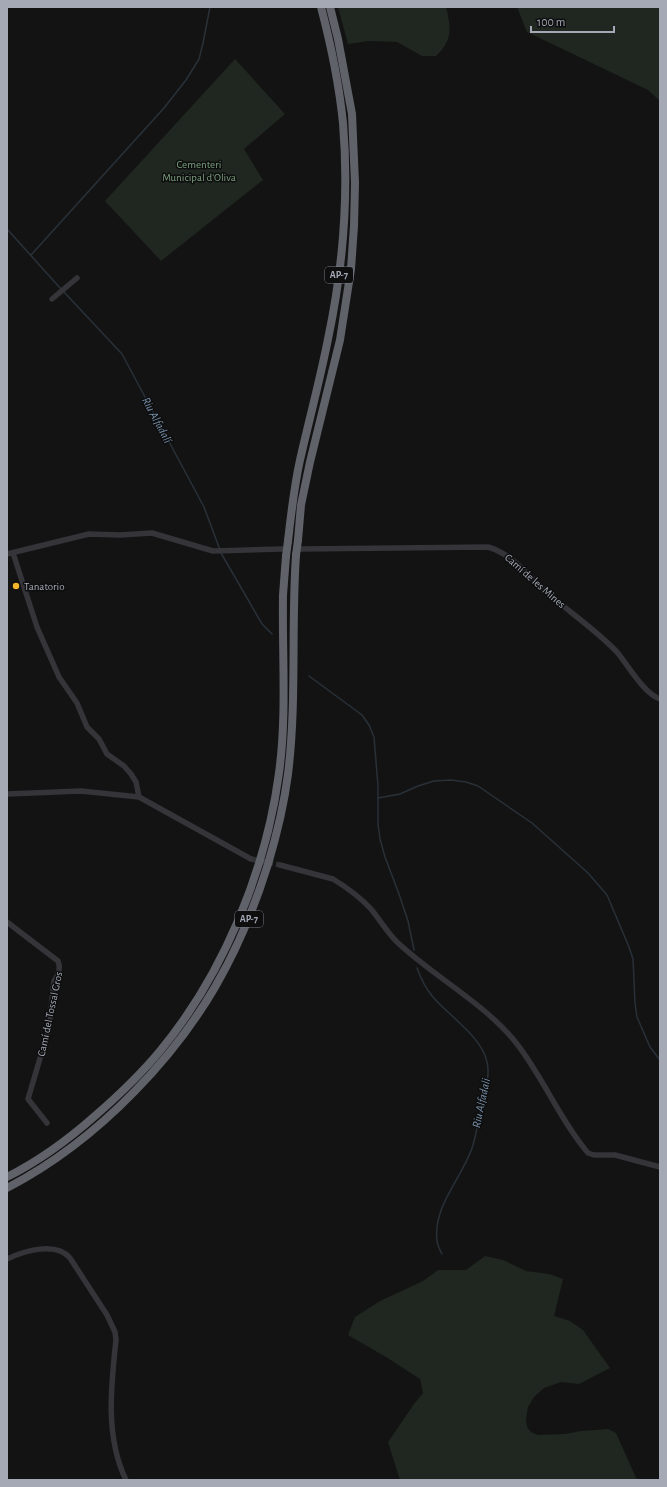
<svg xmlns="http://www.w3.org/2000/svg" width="667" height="1487" font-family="'Alegreya Sans',sans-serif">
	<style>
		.green { fill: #1f2720 }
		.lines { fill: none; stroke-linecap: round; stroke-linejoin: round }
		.stream { stroke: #293138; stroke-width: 1.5 }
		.minor-tunnel { stroke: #303134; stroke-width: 5.5; stroke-dasharray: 5.5 3; stroke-linecap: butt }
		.minor { stroke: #343439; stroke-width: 5.5 }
		.highway { stroke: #60626a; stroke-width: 8 }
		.highway-bridge { stroke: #60626a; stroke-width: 8 }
		.poi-dot { fill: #f2b42d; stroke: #0e0e0f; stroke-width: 1.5 }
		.labels { text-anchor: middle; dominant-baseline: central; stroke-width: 3; stroke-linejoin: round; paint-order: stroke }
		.shield { fill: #0e0e0f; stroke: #777a83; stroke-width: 1 }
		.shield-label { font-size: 10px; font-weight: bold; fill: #a4a9b5 }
		.park-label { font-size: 11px; fill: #7ba07e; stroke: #0e0e0f }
		.street-label { font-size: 11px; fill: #a4a9b5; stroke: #0e0e0f }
		.poi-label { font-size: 11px; fill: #a4a9b5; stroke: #0e0e0f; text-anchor: start }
		.water-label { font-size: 12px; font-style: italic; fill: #7b96b0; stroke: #0e0e0f }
	</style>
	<rect width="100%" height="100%" fill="#131314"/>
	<g class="green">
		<path d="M338,7H446C451,28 453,40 436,56H422L397,42L369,41L348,44Z"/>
		<path d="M517,7H660V101L648,90L527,32Z"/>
		<path d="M235,59L285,114L244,149L263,180L161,261L105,201Z"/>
		<path d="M485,1256L503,1260L526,1271L549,1274L563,1279L554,1316L570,1321L583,1330L610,1368L579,1384L561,1382L544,1388L534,1397L528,1407L526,1419L527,1427L531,1432L538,1435L565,1434L581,1431L608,1429L616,1433L637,1480H400L388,1442L414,1404L423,1393L420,1379L386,1357L348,1335L355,1317L380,1301L423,1281L438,1270H466Z"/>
	</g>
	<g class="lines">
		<g class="stream">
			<path d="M7,229L61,289"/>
			<path d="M31,255L164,108L186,80L199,59L203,43L210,7"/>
			<path d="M64,292L122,354L204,507L220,550"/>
			<path d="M221,553L262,624L272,634"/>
			<path d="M309,676L362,715L369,725L374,737L378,786V824L380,839L385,857L399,894L408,921L414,950"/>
			<path d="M378,798L400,794L418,786L434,781L451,780L466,782L478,786L532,823L588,873L607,895L629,947L633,959L635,1003L637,1017L650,1047L660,1060"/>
			<path d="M417,968C421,979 426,989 433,997C449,1016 482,1037 487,1062C490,1074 486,1089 483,1101C479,1116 477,1133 472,1148C462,1178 433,1206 437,1240C437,1245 440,1250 442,1254"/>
		</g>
		<path class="minor-tunnel" d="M251,859L280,865"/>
		<g class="minor">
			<path d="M52,299L77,278"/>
			<path d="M301,549L488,547C515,555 529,578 550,595C572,614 597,631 617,652C628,665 644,694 660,699"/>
			<path d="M13,553L37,627L59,677L77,703L87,727L99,739L107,754L124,766L131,774L136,782L139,797"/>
			<path d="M7,554L89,534L120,535L152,533L213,551L282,549"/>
			<path d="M7,794L81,791L139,797L251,859"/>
			<path d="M280,865L333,879C346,887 360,897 371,909C380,920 387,932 397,942C434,977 486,1004 517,1044C544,1079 560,1120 588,1153L594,1155H615L660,1167"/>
			<path d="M7,922L58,961C61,968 59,974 54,981L49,1028L28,1099L47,1123"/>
			<path d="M7,1259C24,1251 56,1241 70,1258L107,1315L115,1332L116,1340C111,1386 105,1437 126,1480"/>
		</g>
		<g class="highway">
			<path d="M298,540L301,505L310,462L340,340L351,269L354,226L355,183L352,114L338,39L330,7"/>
			<path d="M288,541C291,514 294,487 300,460C309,420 320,380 328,339C343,268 349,195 343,123C339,84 331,45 321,7"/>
			<path d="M7,1177C39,1161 69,1139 96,1115C119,1095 141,1074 160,1051C223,975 266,871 279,773C287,715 282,655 283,595C284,582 285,569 286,556"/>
			<path d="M7,1188C55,1163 96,1131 134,1092C200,1025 240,954 268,864C277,834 284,805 288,774C297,701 291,627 296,555"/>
		</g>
		<g class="highway-bridge">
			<path d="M296,555L298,540"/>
			<path d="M286,556L288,541"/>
		</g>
	</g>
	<circle class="poi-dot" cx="16" cy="586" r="4"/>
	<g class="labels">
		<g class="shield">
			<rect x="325" y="267" width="28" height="16" rx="3"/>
			<rect x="235" y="911" width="28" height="16" rx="3"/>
		</g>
		<g class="shield-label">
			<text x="339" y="275">AP-7</text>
			<text x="249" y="919">AP-7</text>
		</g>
		<g class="park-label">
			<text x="199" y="164">Cementeri<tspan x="199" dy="13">Municipal d'Oliva</tspan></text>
		</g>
		<g class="street-label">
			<text transform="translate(535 581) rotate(41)">Camí de les Mines</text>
			<text transform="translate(50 1014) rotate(-78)">Camí del Tossal Gros</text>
		</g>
		<g class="poi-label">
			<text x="24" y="586">Tanatorio</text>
		</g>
		<g class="water-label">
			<text transform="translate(157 420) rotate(62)">Riu Alfadalí</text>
			<text transform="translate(481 1103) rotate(-78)">Riu Alfadali</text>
		</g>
	</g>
	<rect width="667" height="1487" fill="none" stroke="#a4a9b5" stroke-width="16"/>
	<path d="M531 26v6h83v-6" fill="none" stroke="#a4a9b5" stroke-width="2"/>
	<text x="537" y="26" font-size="12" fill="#a4a9b5" stroke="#0e0e0f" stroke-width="3" paint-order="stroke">100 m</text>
</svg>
